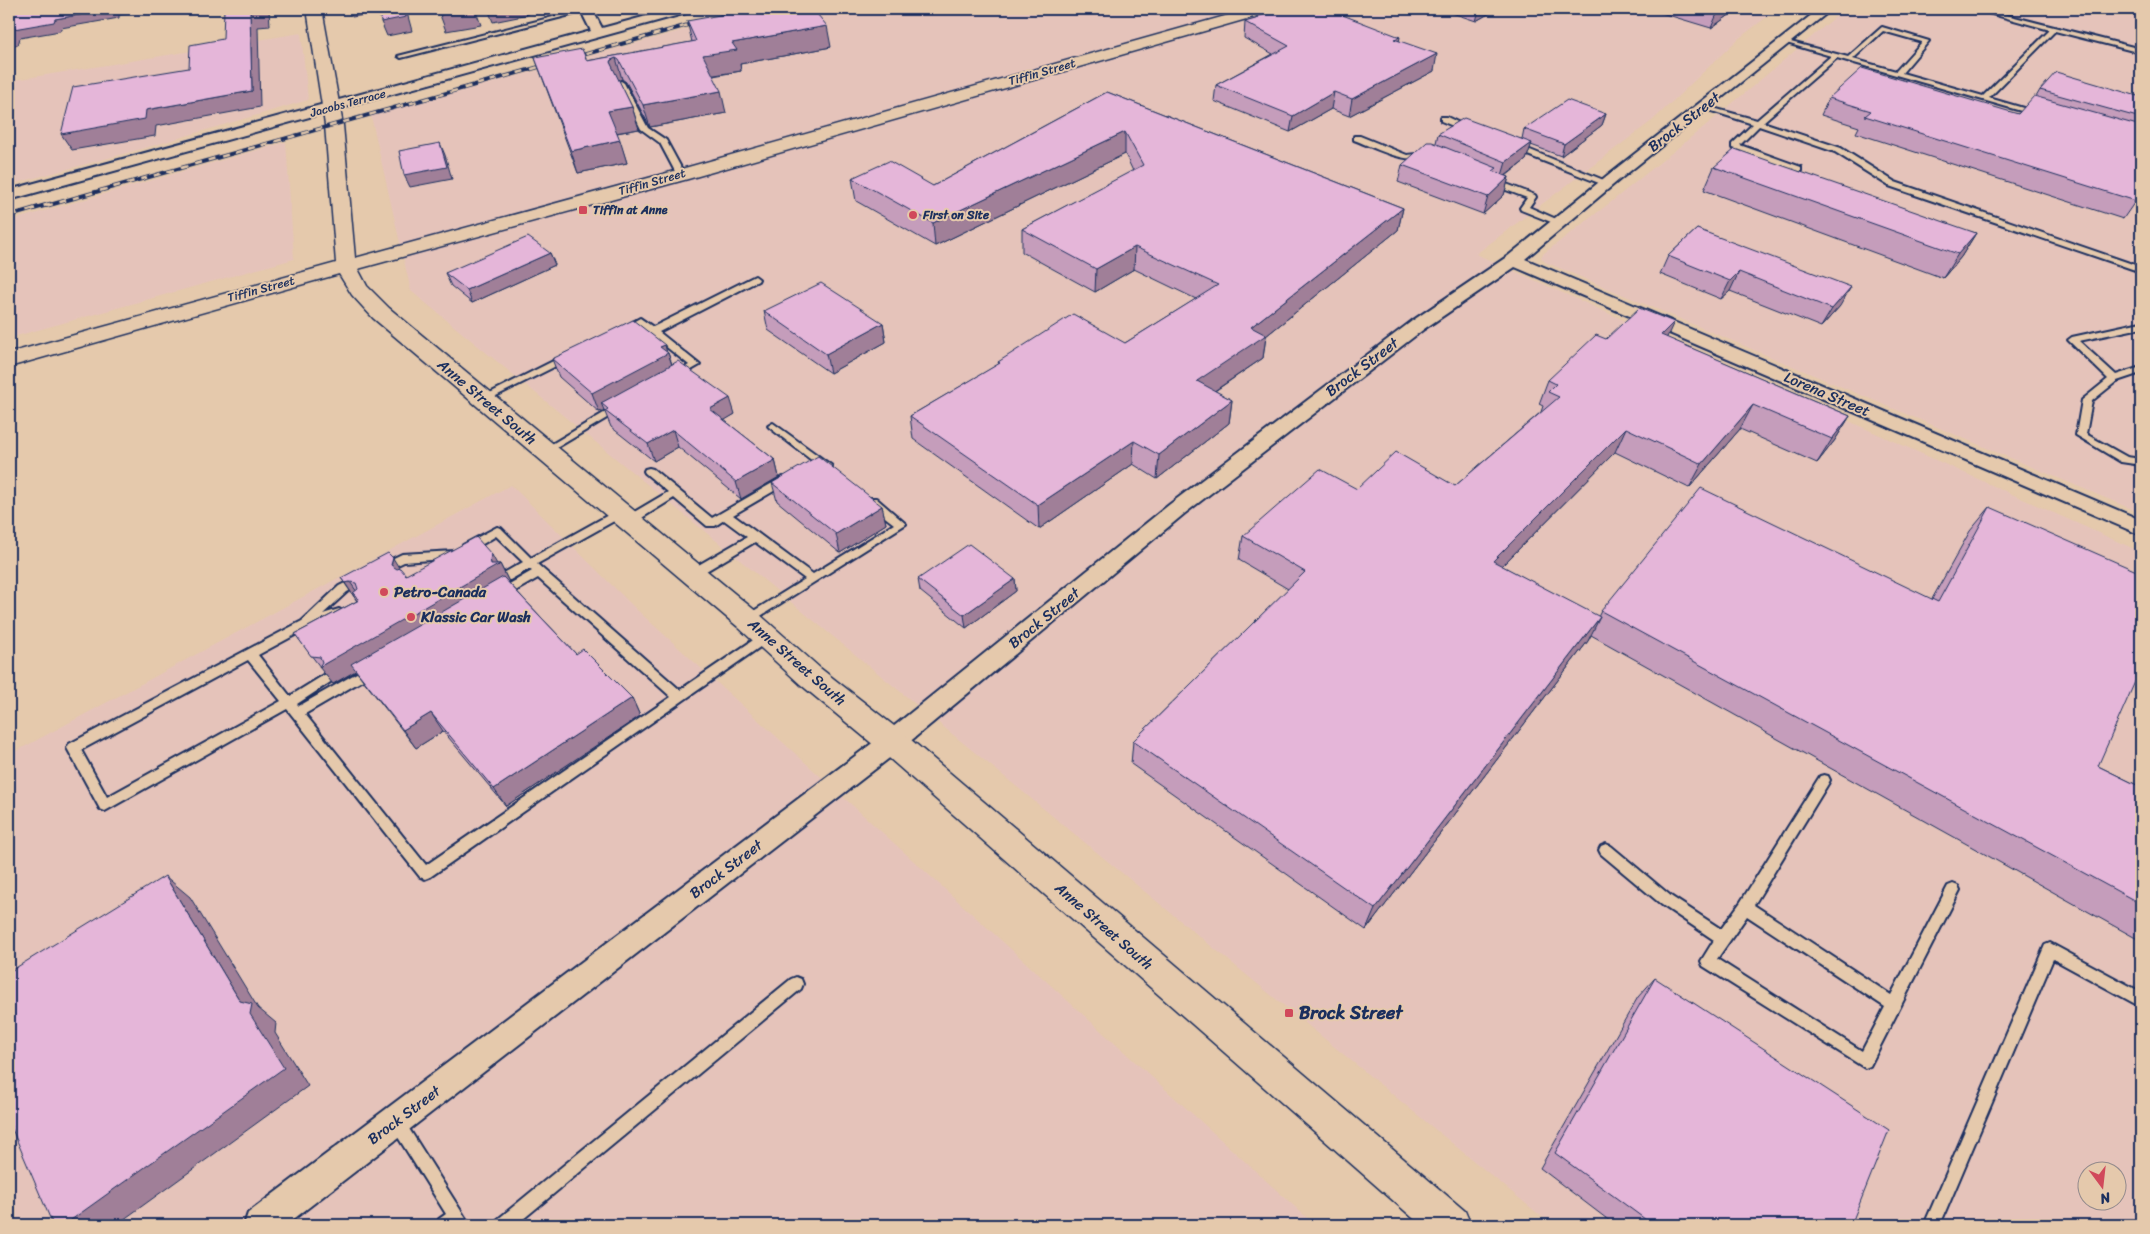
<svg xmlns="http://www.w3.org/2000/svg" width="2150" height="1234" font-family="Sriracha,sans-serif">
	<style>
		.built { fill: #e5c3ba; fill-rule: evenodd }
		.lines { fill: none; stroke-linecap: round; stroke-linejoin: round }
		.service-casing { stroke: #1b2f5e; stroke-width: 4 }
		.minor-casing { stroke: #1b2f5e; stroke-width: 4 }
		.tertiary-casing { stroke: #1b2f5e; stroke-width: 3 }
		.service { fill: #e5c9ac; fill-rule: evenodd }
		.minor { fill: #e5c9ac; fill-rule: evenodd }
		.tertiary { fill: #e5c9ac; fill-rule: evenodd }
		.rail-far1-casing { stroke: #1b2f5e; stroke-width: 4 }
		.rail-casing { stroke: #1b2f5e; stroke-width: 4.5 }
		.rail-far1 { stroke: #e5c9ac; stroke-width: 2.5; stroke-dasharray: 7; stroke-linecap: butt }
		.rail { stroke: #e5c9ac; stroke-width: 3; stroke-dasharray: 9; stroke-linecap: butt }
		.wall { fill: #c59dbb; stroke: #1b2f5e }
		.shaded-wall { fill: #a07f98; stroke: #1b2f5e }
		.building { fill: #e5b6d9; stroke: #1b2f5e }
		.poi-dot { fill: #d1495b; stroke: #e5c9ac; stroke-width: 2 }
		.labels { text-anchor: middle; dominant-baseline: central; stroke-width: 4; stroke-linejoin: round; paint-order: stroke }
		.far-street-label { font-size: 12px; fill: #1b2f5e; stroke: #e5c9ac }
		.far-poi-label { font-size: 12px; font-weight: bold; fill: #1b2f5e; stroke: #e5c9ac; text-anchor: start }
		.street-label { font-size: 15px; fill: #1b2f5e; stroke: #e5c9ac }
		.poi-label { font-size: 15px; font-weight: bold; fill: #1b2f5e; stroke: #e5c9ac; text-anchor: start }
		.near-poi-label { font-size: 18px; font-weight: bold; fill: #1b2f5e; stroke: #e5c9ac; text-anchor: start }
	</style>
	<rect width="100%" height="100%" fill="#e5c9ac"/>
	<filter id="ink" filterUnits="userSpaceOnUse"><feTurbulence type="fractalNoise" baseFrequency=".02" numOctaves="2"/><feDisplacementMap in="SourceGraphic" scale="10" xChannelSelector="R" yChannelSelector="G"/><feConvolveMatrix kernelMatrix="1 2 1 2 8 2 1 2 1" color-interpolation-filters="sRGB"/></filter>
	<g filter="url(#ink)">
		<g class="built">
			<path d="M760,9H1777L1738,39L1653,120L1476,254L2141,552V1225H1552L411,291L371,116ZM2088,1172H2118V1202H2088Z"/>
			<path d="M1845,9H2141V513L1545,262L1541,257L1543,254L1611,202L1716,117Z"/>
			<path d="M301,33L308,100L145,148L9,185V81Z"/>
			<path d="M286,142L294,259L9,338V221Z"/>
			<path d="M511,485L637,610L1315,1225H9V755Z"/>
		</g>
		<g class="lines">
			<g class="service-casing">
				<g id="service">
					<path d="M585,9L590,10L401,58L398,56Z"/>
					<path d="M1974,9H1983L2141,49V53L2055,31L1989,98L2037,112V114L2035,115L1837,58L1763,122L1841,148L1895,182L2141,267V272L1889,186L1835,152L1759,126L1740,145L1801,167V171H1795L1732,148V144L1753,124L1699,107L1702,105L1757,120L1831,56L1783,42V40L1848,57L1882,27L1929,41L1902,73L1983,96L2050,30ZM1883,31L1922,42L1896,71L1853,59Z"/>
					<path d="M621,81L624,83L648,128L666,140L685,175L684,177H678L660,143L641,129L618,83Z"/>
					<path d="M1441,117H1447L1472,129L1465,131L1441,121Z"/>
					<path d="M1354,136H1360L1407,155L1425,153L1429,155C1410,167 1373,147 1354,140Z"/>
					<path d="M1512,145H1518L1611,183L1604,185L1512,149Z"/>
					<path d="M1490,180H1496L1535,195L1536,197L1529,207L1563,222L1556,224L1521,210L1520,208L1527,198L1490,184Z"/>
					<path d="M755,276L759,279L758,281L659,332L700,365L679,377L676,378L671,375L689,365L639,325L624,332L620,329L640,318L653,327Z"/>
					<path d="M2141,322V328L2079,341L2116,375L2141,367V373L2117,381L2092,401L2086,434L2127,457L2141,459V465L2121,462L2076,435L2082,400L2108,379L2068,340L2072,337Z"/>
					<path d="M567,354L570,355V359L486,401H480L478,399Z"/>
					<path d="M619,404L624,407L622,409L548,453H542L540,451Z"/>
					<path d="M773,423L831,465L832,467L831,469H823L770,428L768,426Z"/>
					<path d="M649,468L653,469L712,518L783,477H791L792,479L791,481L733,515L813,574L894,524L868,504L867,501L868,498H876L906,524L748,624L744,623L742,620L744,617L805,579L755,542L696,577H688L687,574L688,571L747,537L724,520L715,526H707L674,498L632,524H624L623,521L624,518L668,492L645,473L644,471L645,469Z"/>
					<path d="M619,509L623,510L624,513L623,516L537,564L680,690L762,634H770L772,637L770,640L430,877L425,879L420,877L287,709L105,811L100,809L67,748L69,744L302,621L339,586L357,577H365L366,580L365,583L347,592L323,614L339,609L345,613L343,616L308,628L258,655L290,696L324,675H332L334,678L332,681L297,704L299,706L369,666H377L379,669L377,672L305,714L426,865L671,697L538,578L505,597H497L495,594L497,591L532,571L529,569L510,580H502L501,577L502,574L523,562L496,536L471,551L467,552L462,548L463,545L497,527L501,528L531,558ZM248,660L281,701L107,797L81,750Z"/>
					<path d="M454,551L458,552L459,555L458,558L404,562L381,573L376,569L377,566L402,554Z"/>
					<path d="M1824,775L1828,776L1830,780L1828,784L1754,905L1891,995L1948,886L1953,884L1958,886L1960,890L1870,1066L1865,1068L1703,966L1701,961L1714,940L1662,905L1601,854L1599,850L1601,846L1606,844L1611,846L1672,897L1721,929L1740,903L1820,776ZM1747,916L1885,1007L1862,1051L1717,959Z"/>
					<path d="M2050,943L2141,992V1007L2053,959L1940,1225H1924L2045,945Z"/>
					<path d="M796,977L801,979L803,984L801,989L516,1225H496L498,1219L791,979Z"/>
					<path d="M396,1113L401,1116L470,1225H437L439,1219L446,1214L391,1126L388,1121L391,1116Z"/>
				</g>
			</g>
			<g class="minor-casing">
				<g id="minor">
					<path d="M580,9H592L602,28L673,9H692L690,12L9,200V190L591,31Z"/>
					<path d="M1819,9H1832L1619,180L1525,259L2141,520V535L1515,267L1424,329L1184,514L901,749L286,1225H244L248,1213L883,735L1170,504L1412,321L1508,256L1609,174Z"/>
				</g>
			</g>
			<g class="tertiary-casing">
				<path id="tertiary" d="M307,9H322L343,125L355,258L674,171L1250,9H1273L1271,12L688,179L358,269L367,286L389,308L758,613L820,668L903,733L1465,1211L1471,1225H1421L881,751L800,684L738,627L373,318L352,295L339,274L9,367V353L336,263L325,125Z"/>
			</g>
			<use href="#service" class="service"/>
			<use href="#minor" class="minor"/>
			<use href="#tertiary" class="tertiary"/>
			<g class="rail-far1-casing">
				<g id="rail-far1">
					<path d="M721,16L747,9"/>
					<path d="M572,58L702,21"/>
					<path d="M46,206L553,63"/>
				</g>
			</g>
			<g class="rail-casing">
				<path id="rail" d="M9,216L50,204"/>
			</g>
			<use href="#rail-far1" class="rail-far1"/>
			<use href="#rail" class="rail"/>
		</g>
		<g class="wall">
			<path d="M1440,9H1497L1476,21Z"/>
			<path d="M1648,9H1738L1711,28Z"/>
			<path d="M1256,17L1399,41L1434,71L1349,116L1331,109L1290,132L1214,101L1216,85L1273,54L1244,38L1245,22L1256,19Z"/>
			<path d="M687,21L831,47L740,64L741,71L713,76L726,113L650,127L626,82L622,79L619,81L632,107L639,129L617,133L627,163L578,173L535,58L587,61L692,42Z"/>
			<path d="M2040,90L2141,97V193L2123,219L1856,133L1859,127L1821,115L1829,98L2018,114L2036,97Z"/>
			<path d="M1107,92L1403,208L1398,230L1266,336L1263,358L1215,391L1232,400L1229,423L1157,479L1133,464L1039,529L913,439L910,416L999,364L998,362L1125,343L1196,299L1134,269L1095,292L1022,252V229L1133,171L1125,154L935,246L856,201L852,178L933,186Z"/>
			<path d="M1606,114L1602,125L1561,156L1531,145L1526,160L1506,176L1509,177L1504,195L1483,214L1398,182L1402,165L1436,143L1438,134L1522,139L1524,129Z"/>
			<path d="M1714,167L1976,233L1961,257L1943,278L1704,190Z"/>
			<path d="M1697,229L1840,306L1821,327L1730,291L1721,299L1660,274L1668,256Z"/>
			<path d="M550,253L555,265L472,303L451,286L445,273Z"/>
			<path d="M764,311L883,323L886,342L830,373L768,330Z"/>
			<path d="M1667,338L1850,416L1835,440L1817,463L1740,429L1689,488L1615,452L1502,566L1598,617L1601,611L1932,599L1970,531L1990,507L2098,766L2141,787V941L1591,635L1588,641L1366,930L1131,764L1133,741L1288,589L1239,560L1243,536L1357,489L1455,486L1541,412L1543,406L1539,404L1548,380L1606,339Z"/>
			<path d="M668,353L672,364L735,414L724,420L775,460L779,477L741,499L678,447L654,461L611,427L604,410L599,412L559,377L552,359Z"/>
			<path d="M772,483L882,506L886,524L840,553L777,501Z"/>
			<path d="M497,564H500L509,582H508L576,654L632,698L640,716L506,806L443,731L416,748L356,671L333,684L295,634L357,601L341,578L399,568L406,575Z"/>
			<path d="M918,579H1015L1016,591L966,628L920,591Z"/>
			<path d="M1655,978L1851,1225H1615L1540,1168L1638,997Z"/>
		</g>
		<g class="shaded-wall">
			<path d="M114,9H155L119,15V18L61,28L60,31L20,38L18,45H14L9,63V36L14,29L55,19Z"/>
			<path d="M262,9H269L270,26L258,27L260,107L156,126L155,136L72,150L61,134L146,110L252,91L250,12Z"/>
			<path d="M349,9H380L382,12L352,17Z"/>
			<path d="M404,9H406L412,31L387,36L381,22Z"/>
			<path d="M475,9L481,25L446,31L440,15Z"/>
			<path d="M488,9H535L536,10L528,12L529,14L518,16V17L493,22Z"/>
			<path d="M1483,9H1497L1476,21L1479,11Z"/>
			<path d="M1724,9H1738L1711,28L1717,14Z"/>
			<path d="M827,26L831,47L740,64L741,71L708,76L703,55L732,43Z"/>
			<path d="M1400,37L1397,53L1394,39Z"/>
			<path d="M1437,54L1434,71L1349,116L1352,99Z"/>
			<path d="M616,58L622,79L617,81L610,62L611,60Z"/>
			<path d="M721,91L726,113L650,127L643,105Z"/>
			<path d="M1334,92L1331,109L1290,132L1293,116Z"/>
			<path d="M632,107L639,129L615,133L608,111Z"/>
			<path d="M1606,114L1602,125L1561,156L1564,144Z"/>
			<path d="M1125,132V154L935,246L933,223Z"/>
			<path d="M620,140L627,163L578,173L571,151Z"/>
			<path d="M440,143L445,155L452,179L410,187L404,175Z"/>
			<path d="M1532,143L1526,160L1501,179L1506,162Z"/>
			<path d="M1509,177L1504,195L1483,214L1488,197Z"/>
			<path d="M1403,208L1398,230L1266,336L1263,358L1195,404L1197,381L1251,327Z"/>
			<path d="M1976,233L1961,257L1943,278L1958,254Z"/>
			<path d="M1135,247L1134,269L1095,292L1096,269Z"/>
			<path d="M550,253L555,265L472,303L467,290Z"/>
			<path d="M1739,272L1730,291L1721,299L1730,281Z"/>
			<path d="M1851,287L1840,306L1821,327L1832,309Z"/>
			<path d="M1674,322L1663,346L1661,335Z"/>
			<path d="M883,323L886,342L830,373L826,354Z"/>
			<path d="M665,345L667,353H668L674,371L601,403L604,410L599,412L592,393L660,347Z"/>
			<path d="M730,398L735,414L715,426L710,409Z"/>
			<path d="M1232,400L1229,423L1157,479L1159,455Z"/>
			<path d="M1753,405L1740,429L1689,488L1702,464Z"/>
			<path d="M1850,416L1835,440L1817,463L1832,439Z"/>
			<path d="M1626,428L1615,452L1484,584L1493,561Z"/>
			<path d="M673,430L678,447L654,461L648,444Z"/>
			<path d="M1134,441L1133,464L1039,529L1038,505Z"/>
			<path d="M775,460L779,477L741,499L736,482Z"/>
			<path d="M882,506L886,524L840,553L836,534Z"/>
			<path d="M492,555L498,566L500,564L509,582L333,684L319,667L491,564L490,559Z"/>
			<path d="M393,558L404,576L391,565Z"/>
			<path d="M1015,579L1016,591L966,628L964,615Z"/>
			<path d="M350,582L362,599L353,593L359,600L357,601L345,583Z"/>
			<path d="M1600,617L1588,641L1366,930L1375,909Z"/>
			<path d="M632,698L640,716L506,806L494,789Z"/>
			<path d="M431,713L443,731L416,748L403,730Z"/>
			<path d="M165,876L190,897L258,1008L276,1023L275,1033L308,1086L116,1225H64L240,1001Z"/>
		</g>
		<g class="building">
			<path d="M9,9H114L55,19L54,22L14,29L12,36H9Z"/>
			<path d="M224,9H262V10L250,12L252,91L146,110L145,119L61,134L73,87L189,68L190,45L223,39Z"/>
			<path d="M378,9H404L406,17L381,22Z"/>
			<path d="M438,9H475L440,15Z"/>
			<path d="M753,9H813L827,26L732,43L737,50L703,55L721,91L643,105L619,60L616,58L611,60L610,62L632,107L608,111L620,140L571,151L535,58L582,49L587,61L696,41L687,21Z"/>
			<path d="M1281,9H1327L1400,37L1394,39L1437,54L1352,99L1334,92L1293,116L1216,85L1289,46L1245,22L1259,18L1256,17Z"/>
			<path d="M1472,9H1483L1479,11Z"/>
			<path d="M1698,9H1724L1717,14Z"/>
			<path d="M1862,68L2018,114L2034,96L2141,126V193L2136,201L1865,116L1871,111L1829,98Z"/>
			<path d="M2056,72L2141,97V118L2040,90Z"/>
			<path d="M1107,92L1403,208L1251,327L1266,335L1197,381L1232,400L1159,455L1134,441L1038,505L910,416L1000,363L998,362L1073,314L1125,343L1218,285L1135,247L1096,269L1022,229L1143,165L1125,132L933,223L852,178L889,161L933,186Z"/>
			<path d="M1567,100L1606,114L1564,144L1524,129Z"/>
			<path d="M1464,118L1532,143L1506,162L1438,134Z"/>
			<path d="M1427,142H1432L1497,168L1493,171L1509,177L1488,197L1402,165Z"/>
			<path d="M440,143L447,167L404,175L399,151Z"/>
			<path d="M1735,149L1976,233L1958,254L1714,167Z"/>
			<path d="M1697,229L1851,287L1832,309L1739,272L1730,281L1668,256Z"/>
			<path d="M528,237L550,253L467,290L445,273Z"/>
			<path d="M821,283L883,323L826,354L764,311Z"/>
			<path d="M1639,308L1674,322L1661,335L1850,416L1832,439L1753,405L1702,464L1626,428L1493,561L1600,617L1375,909L1133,741L1305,572L1243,536L1320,469L1357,489L1396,452L1455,486L1559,397L1548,392L1556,384L1548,380L1596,335L1606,339Z"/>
			<path d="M633,320L665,345L660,347L668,353L592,393L552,359Z"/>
			<path d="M678,361L730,398L710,409L775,460L736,482L673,430L648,444L605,411L608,409L601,403Z"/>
			<path d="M818,456L882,506L836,534L772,483Z"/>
			<path d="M1701,488L1938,602L1990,507L2141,573V668L2098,766L2141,787V904L1601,611Z"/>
			<path d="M476,537L492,555L490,559L491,564H500L319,667L322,662L320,657L311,656L295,634L359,600L353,593L358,589L356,583L350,582L345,583L341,578L388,553L393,558L391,565L397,569L400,568L406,575Z"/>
			<path d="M969,544L1015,579L964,615L918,579Z"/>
			<path d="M503,577L576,654L583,649L632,698L494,789L431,713L403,730L351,664Z"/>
			<path d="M165,876L240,1001L252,1004L250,1014L284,1068L64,1225H53L9,1122V972Z"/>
			<path d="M1655,978L1889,1130L1851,1225H1653L1555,1153Z"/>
		</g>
	</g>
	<g class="poi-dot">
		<rect x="578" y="205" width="10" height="10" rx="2.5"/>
		<circle cx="913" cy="215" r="5"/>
		<circle cx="384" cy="592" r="5"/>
		<circle cx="411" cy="617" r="5"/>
		<rect x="1284" y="1008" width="10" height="10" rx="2.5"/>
	</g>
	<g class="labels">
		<g class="far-street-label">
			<text transform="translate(1042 72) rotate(-16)">Tiffin Street</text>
			<text transform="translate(348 103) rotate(-15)">Jacobs Terrace</text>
			<text transform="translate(652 182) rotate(-16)">Tiffin Street</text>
			<text transform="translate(261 289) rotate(-15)">Tiffin Street</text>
		</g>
		<g class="far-poi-label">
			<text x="593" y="210">Tiffin at Anne</text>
			<text x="923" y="215">First on Site</text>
		</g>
		<g class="street-label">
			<text transform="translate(1684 122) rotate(-38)">Brock Street</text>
			<text transform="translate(1362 367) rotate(-37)">Brock Street</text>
			<text transform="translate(1827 394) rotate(23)">Lorena Street</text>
			<text transform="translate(487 402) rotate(40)">Anne Street South</text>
			<text transform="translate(1044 618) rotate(-39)">Brock Street</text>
			<text transform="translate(797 662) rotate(41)">Anne Street South</text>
			<text transform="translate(726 869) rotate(-37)">Brock Street</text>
			<text transform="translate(1104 926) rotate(41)">Anne Street South</text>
			<text transform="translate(404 1115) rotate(-37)">Brock Street</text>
		</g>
		<g class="poi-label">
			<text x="394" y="592">Petro-Canada</text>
			<text x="421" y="617">Klassic Car Wash</text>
		</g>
		<g class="near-poi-label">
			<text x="1299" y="1013">Brock Street</text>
		</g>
	</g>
	<rect width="2150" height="1234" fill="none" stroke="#e5c9ac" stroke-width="30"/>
	<rect x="15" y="15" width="2120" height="1204" fill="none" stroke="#1b2f5e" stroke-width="2" filter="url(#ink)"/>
	<g transform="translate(2102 1186) rotate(165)"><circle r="24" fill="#e5c9ac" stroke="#948b8d"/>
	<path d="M0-4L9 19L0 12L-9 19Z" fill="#d1495b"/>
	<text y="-8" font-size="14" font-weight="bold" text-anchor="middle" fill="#1b2f5e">N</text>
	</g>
</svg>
